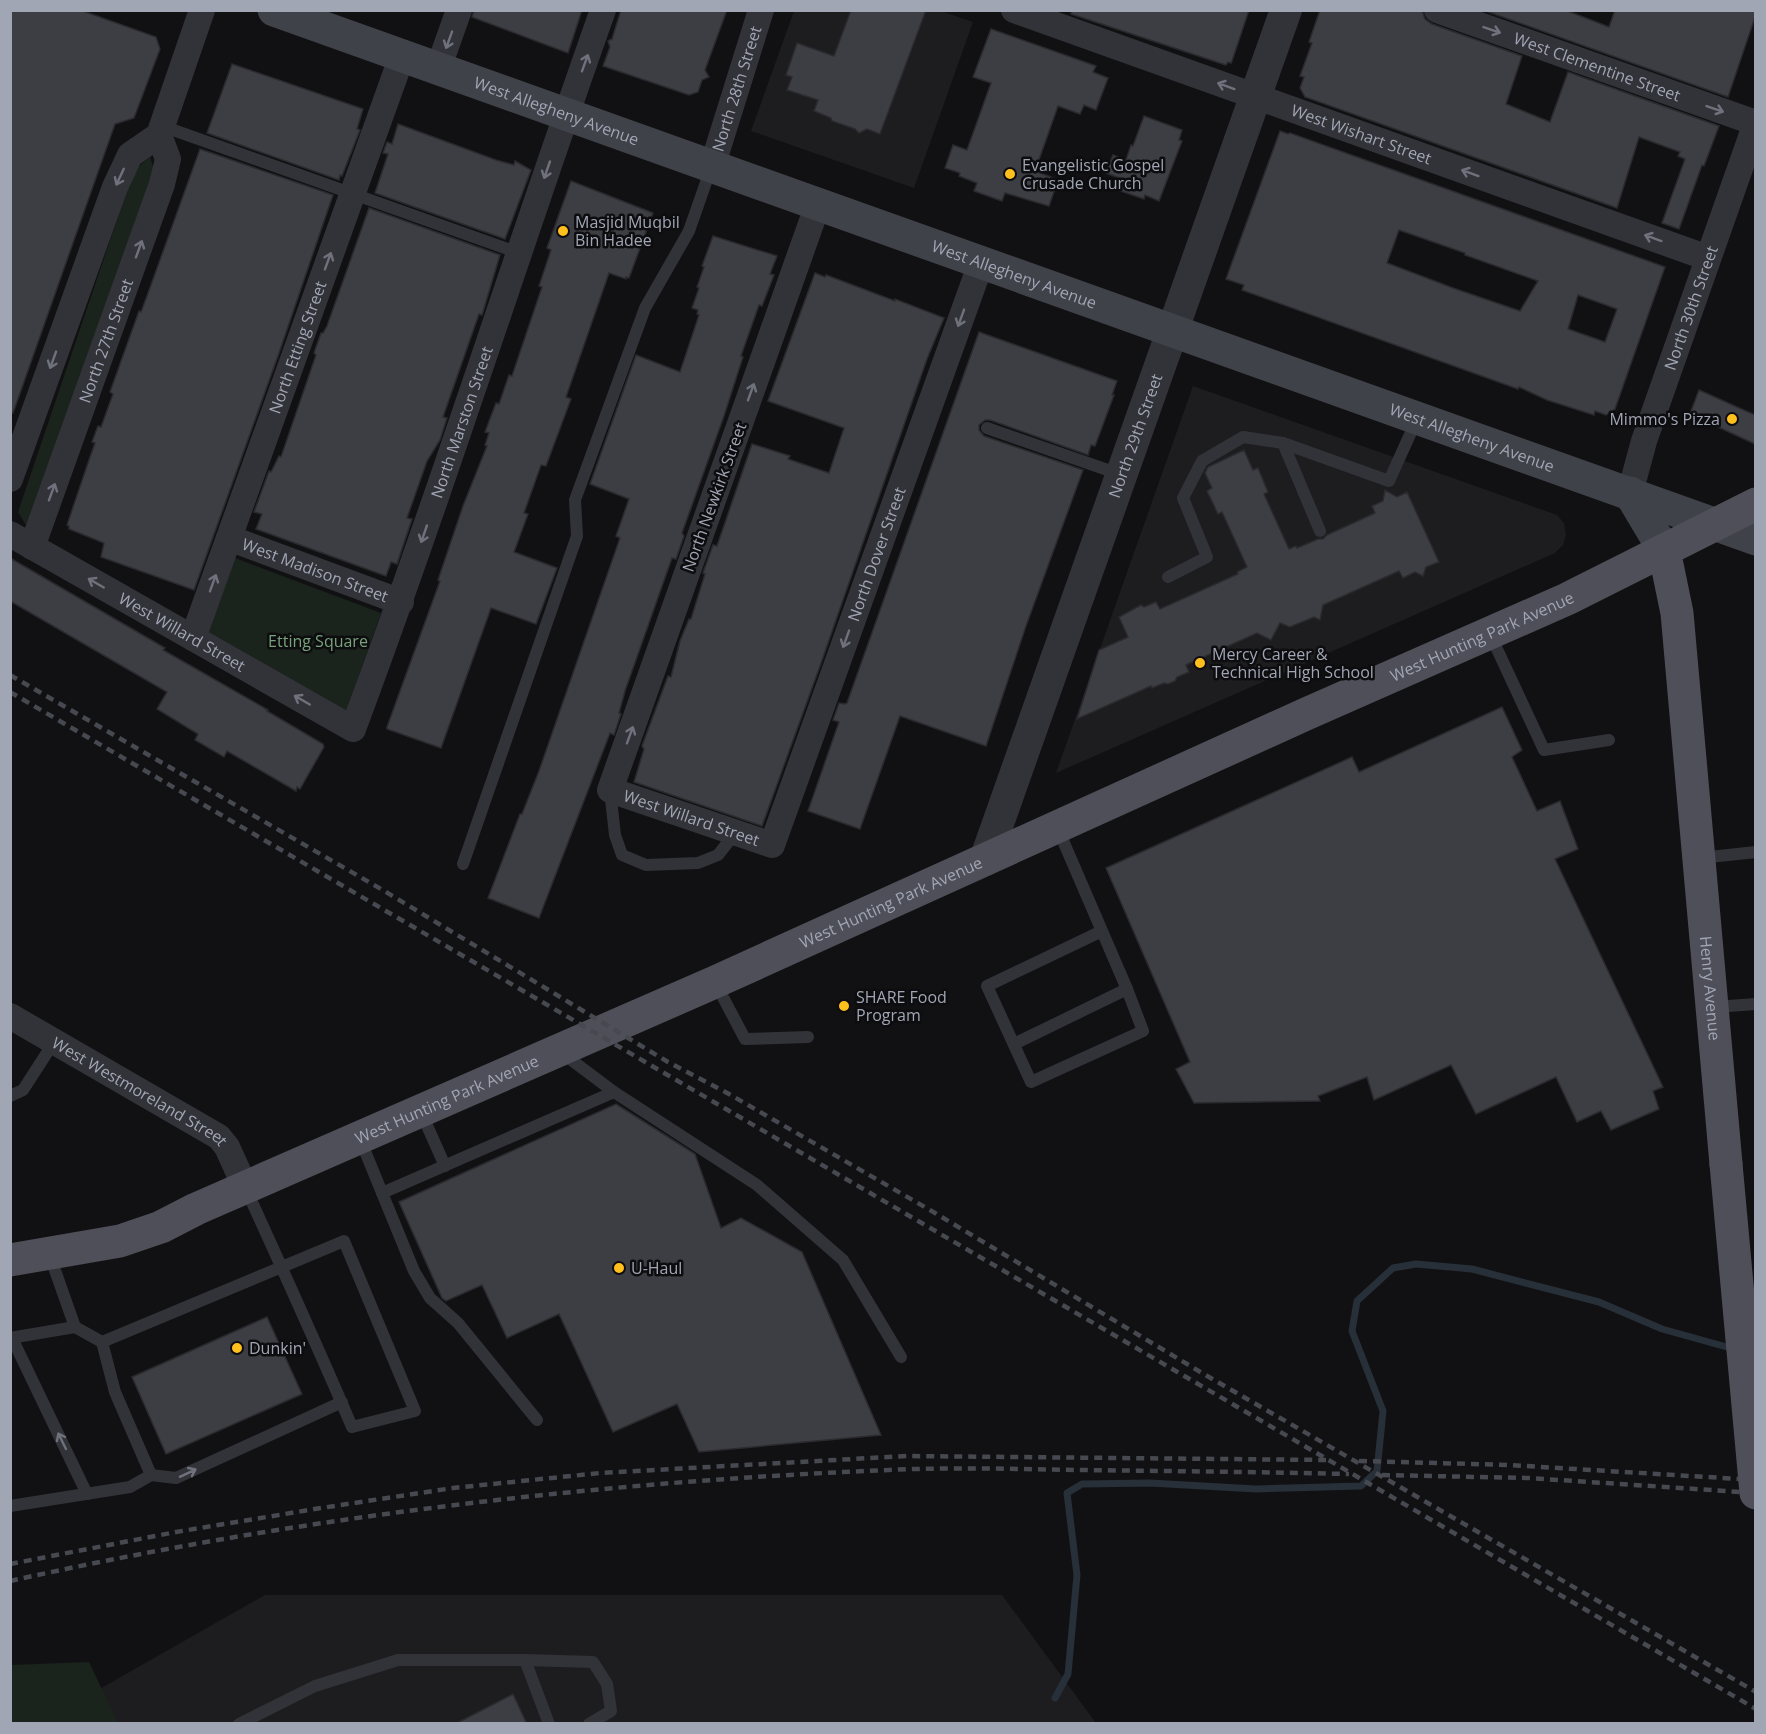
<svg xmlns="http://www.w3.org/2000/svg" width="1766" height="1734" font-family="'Open Sans',sans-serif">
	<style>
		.built { fill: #1d1d20 }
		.green { fill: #1b231d }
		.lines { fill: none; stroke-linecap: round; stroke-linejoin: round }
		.stream { stroke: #272f38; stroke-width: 7 }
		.building { fill: #3d3e43; stroke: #2b2b2f; stroke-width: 1.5; fill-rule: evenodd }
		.service { stroke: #323338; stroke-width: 12 }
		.minor { stroke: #323338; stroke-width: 26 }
		.tertiary { stroke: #323338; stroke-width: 32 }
		.secondary { stroke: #404249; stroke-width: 33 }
		.primary { stroke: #4e4f58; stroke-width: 33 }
		.rail { stroke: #474950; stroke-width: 4.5; stroke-dasharray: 8 6; stroke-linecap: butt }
		.primary-bridge { stroke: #4e4f58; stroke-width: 33 }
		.oneway { stroke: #6f727d }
		.poi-dot { fill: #ffc01e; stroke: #0d0c0e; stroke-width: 2 }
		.labels { text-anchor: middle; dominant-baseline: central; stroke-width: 5; stroke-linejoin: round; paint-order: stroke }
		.street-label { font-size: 16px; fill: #a1a6b5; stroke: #0d0c0e }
		.poi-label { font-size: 16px; fill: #a1a6b5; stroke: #0d0c0e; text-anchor: start }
		.park-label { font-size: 16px; fill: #77a27c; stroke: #0d0c0e }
	</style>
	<rect width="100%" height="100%" fill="#111113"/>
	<g class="built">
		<path d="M794,11H941L973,22L914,188L751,131Z"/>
		<path d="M1193,386L1557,515L1564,523L1566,535L1563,545L1555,553L1056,773Z"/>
		<path d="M265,1595H1002L1096,1723L38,1724Z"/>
	</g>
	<g class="green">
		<path d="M150,157L156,177L38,517L26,525L18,512L134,170Z"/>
		<path d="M235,558L381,613L346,712L207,636Z"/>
		<path d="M89,1662L118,1723H11V1665Z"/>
	</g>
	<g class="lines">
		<path class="stream" d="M1055,1698L1068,1674L1077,1575L1067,1493L1082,1484L1150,1483L1256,1489L1361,1486L1377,1471L1383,1411L1352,1331L1357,1301L1393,1268L1416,1264L1472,1269L1599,1302L1662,1329L1734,1349"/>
	</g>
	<g class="building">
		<path d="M10,10H80L156,37L160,49L134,118L115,124L13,413L10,412Z"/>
		<path d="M474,10H582L568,53L472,17Z"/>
		<path d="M621,10H727L705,70L709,77L702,80L698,92L689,95L603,66L610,47L608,41L612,39Z"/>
		<path d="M851,10H926L880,134L867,129L859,133L855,129L832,121L831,118L814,111L818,100L787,90L792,77L786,75L797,43L834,56Z"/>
		<path d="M1072,10H1249L1232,61L1231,63L1228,62L1226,65L1071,14Z"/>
		<path d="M1320,10H1422L1425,19L1432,24L1522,56L1506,104L1550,122L1568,72L1719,126L1704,166L1702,165L1679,229L1662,223L1685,159L1678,156L1680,152L1639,137L1617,208L1305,97L1300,88L1304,77L1300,76L1312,43L1309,42Z"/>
		<path d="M1483,10H1565L1609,27L1615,10H1755V17L1728,97Z"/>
		<path d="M991,29L1096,66L1093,72L1108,78L1096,110L1084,105L1080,114L1058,106L1035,171L1058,180L1049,206L1005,193L1002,201L974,191L977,183L959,176L960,173L945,168L953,145L967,150L991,83L973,77Z"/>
		<path d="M232,64L363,109L357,129L360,130L342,176L340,175L339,180L207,133Z"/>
		<path d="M1144,116L1182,130L1179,140L1182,141L1159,201L1145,195L1144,199L1118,190L1122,179L1106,173L1113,155L1126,160L1131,145L1133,146Z"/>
		<path d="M398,124L496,160L514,165L515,161L531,170L505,239L375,193L388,154L383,153L387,142L392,144Z"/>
		<path d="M1280,131L1288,134L1290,133L1665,267L1615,409L1606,415L1595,411L1594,415L1547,400L1519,387L1518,389L1242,290L1244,285L1226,279ZM1399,230L1465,253V255L1538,281L1520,311L1453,288L1387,263ZM1578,295L1617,309L1605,342L1568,329Z"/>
		<path d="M200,149L333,195L279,353L194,590L101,557L104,543L69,529V526L67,525L89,460L95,443L92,442L98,426L101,427L113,394L110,392L139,311L141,312L147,296Z"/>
		<path d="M571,181L653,213L629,278L626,277V279L609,273L566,397L571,399L546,466L541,465L524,513L528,514L514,552L557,568L536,624L491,608L441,748L387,729V727L440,581L438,580L463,506L487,446L485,445L489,433L485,432L496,403L499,404L509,375L512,376L542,287L539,286L551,250L547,248Z"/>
		<path d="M369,208L500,255L482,315L479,314L443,417L447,418L440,440L427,461L407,518L412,519L397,564L391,562L386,576L256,529L262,514L254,512L269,471L271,472L279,456L281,457L316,355L314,353L321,333H323L327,326Z"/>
		<path d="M713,236L777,256L770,274L774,275L762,306L759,305L741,356L743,357L724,416L682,533L684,536L676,559L672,558L625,691L619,713L621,714L614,735L610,733L539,918L488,898L520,814H522L539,771L620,538L616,536L629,499L590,484L636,355L680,372L699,315L697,314L698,310L692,308L699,288L697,287L704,267L702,266Z"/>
		<path d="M815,273L825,277L826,275L895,301V299L944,318L927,359L820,666L762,826L634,782L644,749L642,746L668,676L671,677L680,641L689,619H691L705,574L703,573L713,545L717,546L752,444L790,456L788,459L829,473L844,428L768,401Z"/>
		<path d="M979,332L1117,381L1112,395H1114L1095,446L1091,445L1088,455L990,420H985L979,425V430L984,436L1083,470L1026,626L986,746L900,716L860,829L808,811L839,722L833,720L839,703L845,704L847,703Z"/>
		<path d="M1699,390L1755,415V444L1690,414Z"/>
		<path d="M1244,450L1253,470L1258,468L1268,492L1264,494L1289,549L1296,546L1297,548L1318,539H1323L1327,535L1375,513L1372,506L1383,501L1385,490L1397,497L1407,492L1439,562L1426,567L1423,576L1415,572L1403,578L1399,571L1323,605L1320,620L1314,617L1290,627L1280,623L1271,640L1257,633L1186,665L1189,672L1177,677L1175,681L1168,684L1164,683L1152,688L1151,686L1077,719L1099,650L1128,637L1119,617L1141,605L1144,607L1156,602L1160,609L1238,574L1237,572L1247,567L1222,512L1218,514L1207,491L1212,488L1205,473L1208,467Z"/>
		<path d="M10,558L165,648L163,650L268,710L267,711L323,744L324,747L300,789L297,787L296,791L227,751L224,757L195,740L198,734L157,709L167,692L10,601Z"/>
		<path d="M1502,707L1522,750L1512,757L1537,811L1560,801L1578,849L1555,859L1663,1087L1653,1091L1659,1109L1611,1130L1601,1111L1577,1122L1556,1077L1476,1114L1451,1065L1374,1100L1367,1077L1318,1096L1320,1101L1194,1103L1176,1069L1190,1062L1106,868L1352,757L1359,772Z"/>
		<path d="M616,1104L695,1154L721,1228L741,1218L802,1252L881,1435L699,1452L677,1404L613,1432L559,1314L507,1338L482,1285L446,1301L442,1298L399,1202Z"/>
		<path d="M267,1317L302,1394L166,1454L132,1377Z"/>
		<path d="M513,1694L527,1724H455Z"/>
	</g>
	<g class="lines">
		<g class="service">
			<path d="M162,126L519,253"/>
			<path d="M987,428L1122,475"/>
			<path d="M1320,531L1283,443L1389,481L1417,419"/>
			<path d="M1168,577L1207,557L1183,498L1202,461L1243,437L1283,443"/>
			<path d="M1490,634L1544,750L1609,740"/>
			<path d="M610,790L615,835L622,855L646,865L698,863L718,855L736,832"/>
			<path d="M1058,829L1127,989L1143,1031L1031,1082L987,986L1102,931"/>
			<path d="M1700,858L1756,852"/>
			<path d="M463,864L577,536L575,500L645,308L689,231L711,168"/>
			<path d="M716,984L745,1039L808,1037"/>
			<path d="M1714,1007L1756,1004"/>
			<path d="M1014,1044L1127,989"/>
			<path d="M562,1053L614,1092L757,1185L843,1260L901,1357"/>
			<path d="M10,1096L23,1090L54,1042"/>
			<path d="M421,1112L445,1166"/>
			<path d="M360,1139L414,1271L430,1298L458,1323L537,1420"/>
			<path d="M246,1189C282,1268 318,1347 352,1427L415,1411L344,1241L102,1342L115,1392L151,1475L176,1478L342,1402"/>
			<path d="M382,1193L614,1092"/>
			<path d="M50,1256L75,1327L102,1342"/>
			<path d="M10,1338L75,1327"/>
			<path d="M12,1338L87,1494"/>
			<path d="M10,1506L130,1487L151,1475"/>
			<path d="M525,1660L549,1724"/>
			<path d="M239,1724L315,1686L398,1660H525L593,1662L607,1684L611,1711L589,1724"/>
		</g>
		<g class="minor">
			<path id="s1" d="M1014,10L1708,258"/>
			<path id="s2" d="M1437,10L1756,123"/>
			<path d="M438,69L459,10"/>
			<path id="s3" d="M712,167L761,10"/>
			<path id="s4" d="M818,204L610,790L772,845L981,263"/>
			<path d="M10,479L115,187L130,155L159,135L202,10"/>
			<path id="s5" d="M1630,493L1644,441L1756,123"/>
			<path id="s6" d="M10,534L353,729C442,491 518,249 603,10"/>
			<path id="s7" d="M229,538L401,602"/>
			<path id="s8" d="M32,547L162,184L168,159L159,135"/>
			<path id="s9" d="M193,638L402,56"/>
			<path id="s10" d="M10,1016L219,1137L227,1147L246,1189"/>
		</g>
		<path class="tertiary" id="s11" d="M985,860L1286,10"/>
		<g class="secondary">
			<path id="s12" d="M274,10L1756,539"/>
			<path d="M1630,493L1664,550"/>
		</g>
		<g class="primary">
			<path id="s13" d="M1664,550L1677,613L1726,1164"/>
			<path id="s14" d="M10,1260L120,1241L161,1227L196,1209L715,982L1306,714L1567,599L1756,504"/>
		</g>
		<g class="rail">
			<path d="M10,675L381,889L668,1062L729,1094L935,1213L1202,1373L1756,1692"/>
			<path d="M10,692L1756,1709"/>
			<path d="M1359,1461L1509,1465L1756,1480"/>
			<path d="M1382,1475L1529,1478L1756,1493"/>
			<path d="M10,1564L176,1532L321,1508L453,1488L600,1473L907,1456L1326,1460"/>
			<path d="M10,1581C298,1517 594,1482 889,1470C952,1467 1016,1469 1079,1470C1169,1471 1259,1472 1349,1474"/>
		</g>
		<path class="primary-bridge" d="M1726,1164L1756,1493"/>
	</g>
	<defs><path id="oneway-shaft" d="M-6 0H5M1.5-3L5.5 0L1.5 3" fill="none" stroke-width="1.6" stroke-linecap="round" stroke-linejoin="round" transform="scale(1.5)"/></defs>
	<g class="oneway">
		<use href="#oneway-shaft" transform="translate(1492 30) rotate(19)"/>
		<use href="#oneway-shaft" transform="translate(449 40) rotate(110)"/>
		<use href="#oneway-shaft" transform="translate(585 63) rotate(-70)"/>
		<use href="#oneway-shaft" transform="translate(1226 86) rotate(-160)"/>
		<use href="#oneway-shaft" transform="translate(1715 109) rotate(19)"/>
		<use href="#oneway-shaft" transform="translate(547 170) rotate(109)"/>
		<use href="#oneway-shaft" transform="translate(1470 173) rotate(-160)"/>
		<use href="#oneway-shaft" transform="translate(120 177) rotate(115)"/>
		<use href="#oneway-shaft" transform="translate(1653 238) rotate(-160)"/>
		<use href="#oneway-shaft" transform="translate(139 249) rotate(-70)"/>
		<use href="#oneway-shaft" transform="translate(328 261) rotate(-70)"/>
		<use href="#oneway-shaft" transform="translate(961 318) rotate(110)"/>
		<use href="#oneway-shaft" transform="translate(53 360) rotate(110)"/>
		<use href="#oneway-shaft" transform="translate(751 392) rotate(-70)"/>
		<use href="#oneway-shaft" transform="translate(52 492) rotate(-70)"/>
		<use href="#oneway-shaft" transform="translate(424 534) rotate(109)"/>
		<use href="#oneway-shaft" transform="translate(96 583) rotate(-150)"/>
		<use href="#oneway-shaft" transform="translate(213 583) rotate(-70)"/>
		<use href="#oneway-shaft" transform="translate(846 639) rotate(110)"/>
		<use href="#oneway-shaft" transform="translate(302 700) rotate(-150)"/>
		<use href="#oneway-shaft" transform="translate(630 735) rotate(-70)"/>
		<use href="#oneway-shaft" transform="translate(62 1441) rotate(-116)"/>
		<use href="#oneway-shaft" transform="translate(188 1473) rotate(-25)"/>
	</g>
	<g class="poi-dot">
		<circle cx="1010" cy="174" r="6"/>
		<circle cx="563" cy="231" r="6"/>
		<circle cx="1732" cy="419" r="6"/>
		<circle cx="1200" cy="663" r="6"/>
		<circle cx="844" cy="1006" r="6"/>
		<circle cx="619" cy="1268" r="6"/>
		<circle cx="237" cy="1348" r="6"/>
	</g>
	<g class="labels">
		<g class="street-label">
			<text stroke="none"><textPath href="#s2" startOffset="170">West Clementine Street</textPath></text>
			<text stroke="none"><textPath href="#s3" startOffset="82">North 28th Street</textPath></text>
			<text stroke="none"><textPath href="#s12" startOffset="300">West Allegheny Avenue</textPath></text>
			<text stroke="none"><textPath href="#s1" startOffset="369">West Wishart Street</textPath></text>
			<text stroke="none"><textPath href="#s12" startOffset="786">West Allegheny Avenue</textPath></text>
			<text stroke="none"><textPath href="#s5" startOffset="195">North 30th Street</textPath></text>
			<text stroke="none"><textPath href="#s8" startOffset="219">North 27th Street</textPath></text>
			<text stroke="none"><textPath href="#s9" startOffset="309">North Etting Street</textPath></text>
			<text stroke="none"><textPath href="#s6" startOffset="720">North Marston Street</textPath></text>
			<text stroke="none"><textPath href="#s11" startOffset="450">North 29th Street</textPath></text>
			<text stroke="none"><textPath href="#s12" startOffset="1272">West Allegheny Avenue</textPath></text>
			<text transform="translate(714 497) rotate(-70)">North Newkirk Street</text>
			<text stroke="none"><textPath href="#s4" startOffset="1102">North Dover Street</textPath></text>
			<text stroke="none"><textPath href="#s7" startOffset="92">West Madison Street</textPath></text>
			<text stroke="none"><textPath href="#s6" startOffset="198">West Willard Street</textPath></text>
			<text stroke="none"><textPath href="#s14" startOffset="1602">West Hunting Park Avenue</textPath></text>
			<text stroke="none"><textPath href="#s4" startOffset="708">West Willard Street</textPath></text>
			<text stroke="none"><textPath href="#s14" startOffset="954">West Hunting Park Avenue</textPath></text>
			<text stroke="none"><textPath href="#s13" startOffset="441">Henry Avenue</textPath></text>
			<text stroke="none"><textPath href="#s10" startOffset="150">West Westmoreland Street</textPath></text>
			<text stroke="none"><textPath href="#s14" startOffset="468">West Hunting Park Avenue</textPath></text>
		</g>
		<g class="poi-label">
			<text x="1022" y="165">Evangelistic Gospel<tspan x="1022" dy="18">Crusade Church</tspan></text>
			<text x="575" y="222">Masjid Muqbil<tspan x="575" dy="18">Bin Hadee</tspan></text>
			<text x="1720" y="419" text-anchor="end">Mimmo's Pizza</text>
			<text x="1212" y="654">Mercy Career &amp;<tspan x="1212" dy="18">Technical High School</tspan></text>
			<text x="856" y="997">SHARE Food<tspan x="856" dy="18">Program</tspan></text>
			<text x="631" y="1268">U-Haul</text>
			<text x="249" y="1348">Dunkin'</text>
		</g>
		<g class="park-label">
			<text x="318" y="641">Etting Square</text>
		</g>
	</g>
	<rect width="1766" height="1734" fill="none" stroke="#a1a6b5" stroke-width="24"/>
</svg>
